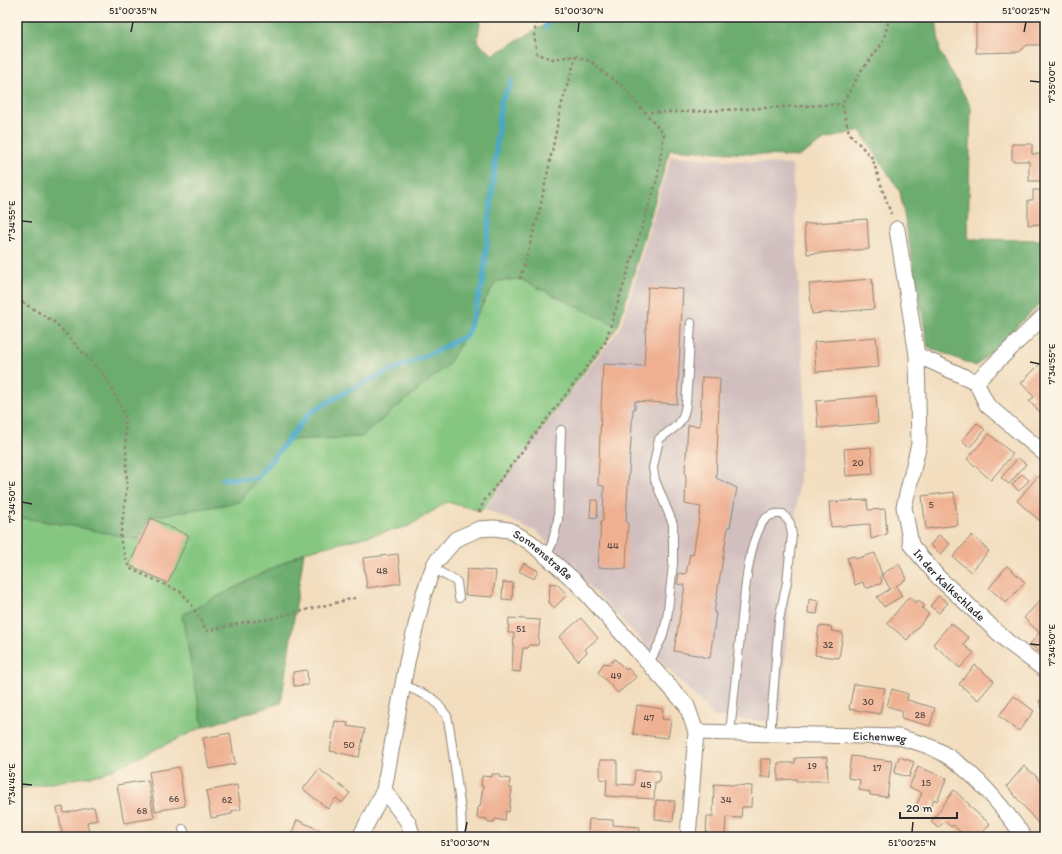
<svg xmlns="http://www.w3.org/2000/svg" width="1062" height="854" font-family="Itim,sans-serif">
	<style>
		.industrial { fill: #d1bfbf }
		.green { fill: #85c780; stroke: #587956 }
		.forest { fill: #6cac6e; stroke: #4c6c4c }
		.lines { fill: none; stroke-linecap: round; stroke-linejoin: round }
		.stream { stroke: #47a7c7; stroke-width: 5.5 }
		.building { fill: #efb092 }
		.service-casing { stroke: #8e8474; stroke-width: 10 }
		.minor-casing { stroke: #8e8474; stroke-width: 17 }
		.path { stroke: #8e8474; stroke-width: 2.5; stroke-dasharray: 3 3; stroke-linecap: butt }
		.service { stroke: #fff; stroke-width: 8 }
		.minor { stroke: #fff; stroke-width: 15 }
		.ticks { fill: none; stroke: #2b2b2b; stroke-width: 1.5 }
		.labels { text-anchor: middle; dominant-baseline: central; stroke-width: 4; stroke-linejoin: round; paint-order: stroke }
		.number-label { font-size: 10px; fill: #5c4c45 }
		.street-label { font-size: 12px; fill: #2b2b2b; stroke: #fcf5e5 }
		.neatline { fill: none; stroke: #2b2b2b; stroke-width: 1.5 }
		.ticks-label { font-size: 10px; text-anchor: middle; fill: #2b2b2b }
	</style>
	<rect width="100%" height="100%" fill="#fcf5e5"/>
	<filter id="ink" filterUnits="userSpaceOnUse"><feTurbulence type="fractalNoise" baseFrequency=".025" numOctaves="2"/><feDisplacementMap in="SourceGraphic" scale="8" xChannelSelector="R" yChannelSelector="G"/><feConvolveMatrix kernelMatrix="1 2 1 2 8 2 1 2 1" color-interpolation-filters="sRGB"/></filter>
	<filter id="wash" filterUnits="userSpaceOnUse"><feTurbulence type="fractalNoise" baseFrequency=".012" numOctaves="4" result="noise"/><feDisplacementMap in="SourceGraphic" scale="16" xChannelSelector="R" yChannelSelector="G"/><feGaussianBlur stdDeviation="0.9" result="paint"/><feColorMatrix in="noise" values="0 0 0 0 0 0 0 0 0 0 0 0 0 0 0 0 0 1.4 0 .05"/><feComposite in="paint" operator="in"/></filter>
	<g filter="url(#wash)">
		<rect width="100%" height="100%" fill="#f2ddbe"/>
		<path class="industrial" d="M671,156L792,165L805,399L780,722L715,717L536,531L485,509L523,455L621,327Z"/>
		<path class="green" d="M520,279L618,326L481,511L447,502L409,526L304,552L182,615L203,727L102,774L17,789V517L73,526L150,517L240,502L284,440L361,437L448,365L496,281Z"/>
		<g class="forest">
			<path d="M17,17H481L477,42L493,55L549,22L646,20L654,17H936L940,52L971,107L968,239L1045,240V299L976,366L928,347L900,192L860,130L824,140L798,157L670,149L618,326L520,279L496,281L448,365L361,437L284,440L240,502L150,517L139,540L73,526L17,517Z"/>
			<path d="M304,552L281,703L203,727L182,615Z"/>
		</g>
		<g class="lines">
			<g class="stream">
				<path d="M546,27L549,17"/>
				<path d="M223,479L257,478L310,412L366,381L435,352L467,335L483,282L501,102L512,80"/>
			</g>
		</g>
		<g id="blocks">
			<g class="building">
				<path d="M976,17H1045V45H1027L1019,52L976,53Z"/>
				<path d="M1012,144H1032V154H1045V181H1029V161H1012Z"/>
				<path d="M1033,190H1045V228L1041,224L1028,225V200H1033Z"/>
				<path d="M867,219L869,249L807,254L804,224Z"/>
				<path d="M872,279L874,309L812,314L809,284Z"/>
				<path d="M648,287L683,289L677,404L635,401V409H633L628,487L626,522H628L626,569L598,567L601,521H603L604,486L598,485L603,364L644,366Z"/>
				<path d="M876,337L879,367L816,372L814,342Z"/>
				<path d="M1045,359V417L1029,401L1034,397L1021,383Z"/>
				<path d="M702,377L720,378L716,478L737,488L730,527H728L714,613H716L710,658L702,657V656L674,651L685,585L677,584L679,573L686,574L690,554L693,555L701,507L685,504L686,478L685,472L688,425L700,426Z"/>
				<path d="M876,396L878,423L818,428L816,401Z"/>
				<path d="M977,423L985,430L969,448L962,441Z"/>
				<path d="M989,434L1013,454L991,480L967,459Z"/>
				<path d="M871,447L873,474L846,476L844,449Z"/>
				<path d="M1018,458L1026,464L1009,484L1001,478Z"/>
				<path d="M1022,474L1029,480L1019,491L1012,485Z"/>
				<path d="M1038,476L1045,481V515L1040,521L1017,501Z"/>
				<path d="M954,492L958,525L926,529L922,496Z"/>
				<path d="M591,500H598L597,518L590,517Z"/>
				<path d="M867,500L868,510L885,509L887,534L871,539L870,524L831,527L829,502Z"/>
				<path d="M151,518L189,536L168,583L129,565Z"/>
				<path d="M939,535L950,544L941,554L930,545Z"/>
				<path d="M972,535L989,551L971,572L953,557Z"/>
				<path d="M875,553L882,576L881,577L882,581L880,584L868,588L864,586L863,582L855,585L847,558L855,556V559Z"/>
				<path d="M398,554L401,583L367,588L363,558Z"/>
				<path d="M524,563L538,571L534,579L519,571Z"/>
				<path d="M899,564L907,579L896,586L902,596L884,607L877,597L890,589L882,574Z"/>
				<path d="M1007,566L1025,582L1006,603L989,588Z"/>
				<path d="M467,569L496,571L493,597L465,595Z"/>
				<path d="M503,582L513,583L512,600L502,599Z"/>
				<path d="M550,583L557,584L567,595L554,608L549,602Z"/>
				<path d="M939,596L948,603L939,613L930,606Z"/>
				<path d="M909,597L916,603L918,600L925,606L922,608L929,614L907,640L887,623Z"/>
				<path d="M1043,597L1045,600V629L1041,634L1024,618Z"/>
				<path d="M809,599L819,601L817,614L808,613Z"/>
				<path d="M509,618L540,620L538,645H529L528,648H523L520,672L512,671L514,633H508Z"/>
				<path d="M581,618L598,638L585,649L587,652L578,661L559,637Z"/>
				<path d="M951,623L969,638L963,644L974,653L960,668L933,644Z"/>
				<path d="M819,626L832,627L831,631L843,633L839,658L815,655Z"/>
				<path d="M1039,633L1045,639V650L1042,654L1030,644Z"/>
				<path d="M615,659L626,670L628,668L636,677L618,693L598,672L604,663L609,664Z"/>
				<path d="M975,665L994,681L978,700L959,684Z"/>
				<path d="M307,670L308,685L294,686L293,672Z"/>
				<path d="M854,684L885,688L880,714L849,709Z"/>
				<path d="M892,689L908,694L907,700L935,708L930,726L901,718L903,711L887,706Z"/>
				<path d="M1014,696L1034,711L1019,731L999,716Z"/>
				<path d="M1045,698V714L1039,701Z"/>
				<path d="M637,705L663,709L662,719L671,720L668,738L633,734Z"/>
				<path d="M335,721L348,723L347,726L365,729L359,757L330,751Z"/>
				<path d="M230,733L235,764L209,769L203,738Z"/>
				<path d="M851,756L892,761L887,797L870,795V792L859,790L860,780L848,778Z"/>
				<path d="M827,757L828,781H796V779L778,780V763H795V758Z"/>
				<path d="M899,757L914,762L909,777L894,773Z"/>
				<rect x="761" y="759" width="10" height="18"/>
				<path d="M600,760H617V784L634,785L635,770L660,771L659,783L655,782L654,799L606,796L607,780L600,779Z"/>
				<path d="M1024,766L1036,776L1045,788V832L1007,786Z"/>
				<path d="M179,767L185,806L155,811L149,772Z"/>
				<path d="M918,767L947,778L937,801L934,799L928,812L916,806L922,793L909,787Z"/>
				<path d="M319,769L350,793L342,803L336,798L328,809L303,789Z"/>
				<path d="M492,774H500L499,777L510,779L509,788H512L509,812L506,811L505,821L495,819L494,822H487V819L477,818L478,807H480L483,786H481L482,776L492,777Z"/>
				<path d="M148,780L154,818L124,823L117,785Z"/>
				<path d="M714,784L752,786L751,807H742L741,818L726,817L725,834H724V837H706L707,816H713Z"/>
				<path d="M237,785L241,809L232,811V814L211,818L206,791Z"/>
				<path d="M954,790L970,805L969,806L990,824L979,837H966L953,825L951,827L945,821L938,828L931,822Z"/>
				<path d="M656,800L675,801L673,821L655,819Z"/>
				<path d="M63,807L64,813L94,807L97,820L87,822L90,837H63L57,808Z"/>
				<path d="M589,819L613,820V825L640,827L639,837H593L594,835H588Z"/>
				<path d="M297,820L322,831L319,837H290Z"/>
			</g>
		</g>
	</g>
	<g filter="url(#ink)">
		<use href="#blocks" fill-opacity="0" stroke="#8e8474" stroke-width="1"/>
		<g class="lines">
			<g class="service-casing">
				<g id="service">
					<path d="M546,556L552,544L558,520L561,430"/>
					<path d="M433,568L457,582L459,598"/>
					<path d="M649,663L662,638L667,619L673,564V524L655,480L653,468L659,439L678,425L683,417L686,405L691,323"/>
					<path d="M404,685L432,698L440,707L447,716L450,731L461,811L462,837"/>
					<path d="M730,733C734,695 738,656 742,618C745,591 748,548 761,525C765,516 774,513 783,514L790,523L792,535L787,582L779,620L771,722V734"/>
					<path d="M183,829L186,837"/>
				</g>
			</g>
			<g class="minor-casing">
				<g id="minor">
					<path d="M897,229L917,355"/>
					<path id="s1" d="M1045,315L976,382L917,355L919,444L904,507L911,545L938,577L1008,642L1045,670"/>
					<path d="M976,382L987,405L1045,454"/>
					<path id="s2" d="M696,732L899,737C908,740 918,742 928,746C967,761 1001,804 1024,837"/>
					<path d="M384,790L408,822L413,837"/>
					<path id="s3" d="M360,837L384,790L407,662L424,593L433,568L435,563L456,539L479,529L494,528L509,530L530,542L576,582L687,706L696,732L688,837"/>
				</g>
			</g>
			<g class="path">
				<path d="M887,17L889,20L882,44L861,71L842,104L849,133L872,158L891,214"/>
				<path d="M644,112H684L842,104"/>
				<path d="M520,279L539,213L562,103L576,56L552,59L537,54L534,36L537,17"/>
				<path d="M17,299L56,323L107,379L125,415L127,485L120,539L129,568L181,592L191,604L207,631L245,622L265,620L355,598"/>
				<path d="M479,512L484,501L605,343L657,180L664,134L620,84L604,73L592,62L576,56"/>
			</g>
			<use href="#service" class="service"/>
			<use href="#minor" class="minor"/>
		</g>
	</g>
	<path class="ticks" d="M131,32L133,22M578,32L579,22M1024,32L1026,22M1030,81L1040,82M22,221L32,222M1030,362L1040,364M22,502L32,504M1030,644L1040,645M22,784L32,785M465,832L467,822M912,832L913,822"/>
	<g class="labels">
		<g class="number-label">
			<text x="858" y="462">20</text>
			<text x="931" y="504">5</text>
			<text x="613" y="545">44</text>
			<text x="382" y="570">48</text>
			<text x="521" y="628">51</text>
			<text x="828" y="644">32</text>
			<text x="616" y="675">49</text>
			<text x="868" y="701">30</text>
			<text x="920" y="714">28</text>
			<text x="649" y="717">47</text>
			<text x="349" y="744">50</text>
			<text x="812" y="765">19</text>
			<text x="877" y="767">17</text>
			<text x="926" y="782">15</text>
			<text x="646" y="784">45</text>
			<text x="174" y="798">66</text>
			<text x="227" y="799">62</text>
			<text x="726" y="799">34</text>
			<text x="142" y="810">68</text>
		</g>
		<g class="street-label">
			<text stroke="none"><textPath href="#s3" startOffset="415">Sonnenstraße</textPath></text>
			<text stroke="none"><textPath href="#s1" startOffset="409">In der Kalkschlade</textPath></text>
			<text stroke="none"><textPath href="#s2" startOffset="184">Eichenweg</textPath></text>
		</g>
	</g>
	<rect width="1062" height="854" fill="none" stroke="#fcf5e5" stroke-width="44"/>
	<path d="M900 812v6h57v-6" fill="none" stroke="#2b2b2b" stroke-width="2"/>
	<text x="906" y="812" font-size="12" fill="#2b2b2b" stroke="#fcf5e5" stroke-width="3" paint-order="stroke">20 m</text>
	<rect x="22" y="22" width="1018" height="810" class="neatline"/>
	<g class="ticks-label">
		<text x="133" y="14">51°00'35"N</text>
		<text x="579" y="14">51°00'30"N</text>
		<text x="1026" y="14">51°00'25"N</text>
		<text transform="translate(1051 82) rotate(-90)" y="4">7°35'00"E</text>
		<text transform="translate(11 221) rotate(-90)" y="4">7°34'55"E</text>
		<text transform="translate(1051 364) rotate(-90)" y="4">7°34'55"E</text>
		<text transform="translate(11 502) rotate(-90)" y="4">7°34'50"E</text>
		<text transform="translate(1051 645) rotate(-90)" y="4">7°34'50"E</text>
		<text transform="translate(11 784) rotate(-90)" y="4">7°34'45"E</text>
		<text x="465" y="846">51°00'30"N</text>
		<text x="912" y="846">51°00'25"N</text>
	</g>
</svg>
